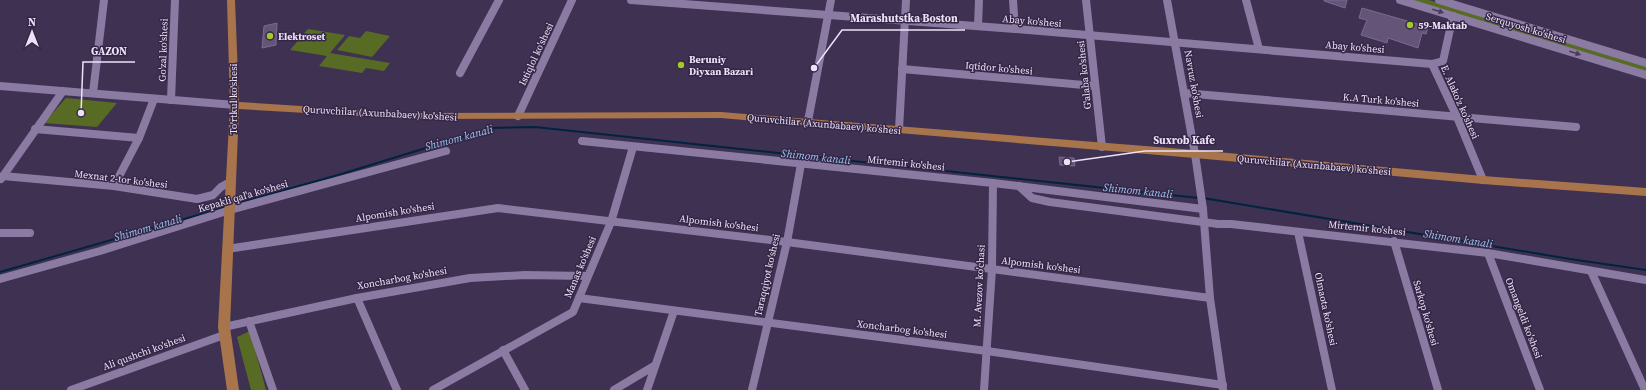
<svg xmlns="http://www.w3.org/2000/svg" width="1646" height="390" font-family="'Source Serif 4',serif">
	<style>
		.green { fill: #576b25 }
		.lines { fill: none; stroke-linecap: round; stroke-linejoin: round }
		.stream { stroke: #00243e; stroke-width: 2 }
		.building { fill: #645578; stroke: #796a8f }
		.minor { stroke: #8b7ba2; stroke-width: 8 }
		.major { fill: #a8744c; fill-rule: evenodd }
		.oneway { fill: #4a3b5e }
		.poi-dot { fill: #a1c92a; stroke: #352647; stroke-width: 1.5 }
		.labels { text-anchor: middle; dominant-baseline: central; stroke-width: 3; stroke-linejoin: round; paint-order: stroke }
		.street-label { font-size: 10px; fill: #ece3f8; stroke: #352647 }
		.poi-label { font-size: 10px; font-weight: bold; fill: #ece3f8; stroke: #352647; text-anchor: start }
		.water-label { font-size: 11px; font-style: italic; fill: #99c9f0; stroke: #352647 }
		.leader { fill: none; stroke: #ece3f8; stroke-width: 1.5 }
		.callout-dot { fill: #ece3f8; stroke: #352647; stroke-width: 1.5 }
		.callout-label { font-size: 11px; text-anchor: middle; font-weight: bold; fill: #ece3f8; stroke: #352647; stroke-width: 3; stroke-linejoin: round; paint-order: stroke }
	</style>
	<rect width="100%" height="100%" fill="#3f3152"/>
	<g class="green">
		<path d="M1409,0H1429L1646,66V72Z"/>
		<path d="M308,29L345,35L330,53L390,63L384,71L366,68L362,73L319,66L327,56L290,50Z"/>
		<path d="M366,31L390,36L372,57L337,50L349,36L360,38Z"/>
		<path d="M66,98L117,103L97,127L44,123Z"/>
		<path d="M250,331L266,390H251L237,337Z"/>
	</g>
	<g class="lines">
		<g class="stream">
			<path d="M1203,198L1570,259L1646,270"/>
			<path d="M234,204L338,175L491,128L535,127L1199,198"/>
			<path d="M0,272L226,207"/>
		</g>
	</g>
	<g class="building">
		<path d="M1324,0H1347L1345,8L1324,1Z"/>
		<path d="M1362,8L1428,27L1426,34L1422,33L1418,48L1388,38L1387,43L1361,35L1367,20L1359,18Z"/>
		<path d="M277,23L276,45L262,48L264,26Z"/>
		<path d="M1059,157L1074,158L1075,166L1060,165Z"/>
	</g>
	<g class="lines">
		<g class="minor">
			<path d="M631,0L1015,29L1432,64"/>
			<path d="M1013,0L1015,29"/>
			<path d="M1086,0L1102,147"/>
			<path d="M1167,0L1195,154L1203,209L1210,298L1223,389"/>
			<path d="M1246,0L1259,49"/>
			<path d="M1400,0L1646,75"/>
			<path d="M1439,0L1646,63"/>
			<path d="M1453,16L1443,61L1432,64L1457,117L1483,180"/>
			<path d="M978,26L979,0"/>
			<path d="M902,69L1095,86"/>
			<path d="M460,73L499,0"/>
			<path d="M0,86L235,105"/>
			<path d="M93,93L104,0"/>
			<path d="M1184,93L1576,127"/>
			<path d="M171,100L175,0"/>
			<path d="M518,116L572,0"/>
			<path d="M808,121L831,0"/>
			<path d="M35,129L139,138"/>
			<path d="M899,130L906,0"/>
			<path d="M582,141L993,183L1203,209"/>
			<path d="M3,176L114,186L197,199L213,195L221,187L232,181"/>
			<path d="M1,179L63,91"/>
			<path d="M114,186L139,138L154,99"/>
			<path d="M1019,186L1032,198L1050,202L1218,224H1231L1488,253L1646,280"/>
			<path d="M1298,232L1332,390"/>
			<path d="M0,233H30"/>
			<path d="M1394,241L1438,390"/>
			<path d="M227,249L498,208L787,242L1210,298"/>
			<path d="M1488,253L1540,390"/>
			<path d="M1591,271L1645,390"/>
			<path d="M0,279L100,251L230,210L446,151"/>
			<path d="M357,298L397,390"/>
			<path d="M579,298L987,351L1223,385"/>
			<path d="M249,321L273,390"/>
			<path d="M224,327L357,298L470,278L525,275L587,276"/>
			<path d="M503,350L525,390"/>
			<path d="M71,390L224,335"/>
			<path d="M433,390L573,312L611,222L633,147"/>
			<path d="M614,390L654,366"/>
			<path d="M647,390L674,311"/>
			<path d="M752,390L787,242L801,164"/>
			<path d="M984,390L992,269L993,183"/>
		</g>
		<path class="major" d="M227,0H235L239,102L410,113L721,112L1195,150L1483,176L1646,188V196L1483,184L1195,158L721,118L410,119L239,109L230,327L239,390H227L218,327L230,105Z"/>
	</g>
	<defs><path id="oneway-solid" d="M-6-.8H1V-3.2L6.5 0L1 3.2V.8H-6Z"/></defs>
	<g class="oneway">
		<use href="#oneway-solid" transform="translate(1438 11) rotate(17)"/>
		<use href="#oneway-solid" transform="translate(1575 53) rotate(17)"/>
	</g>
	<g class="poi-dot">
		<circle cx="1410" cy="25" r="4"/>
		<circle cx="270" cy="36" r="4"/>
		<circle cx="681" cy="65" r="4"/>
	</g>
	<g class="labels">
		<g class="street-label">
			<text transform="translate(1032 21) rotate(5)">Abay ko'shesi</text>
			<text transform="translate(1526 28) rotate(17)">Serquyosh ko'shesi</text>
			<text transform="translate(1355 47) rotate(5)">Abay ko'shesi</text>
			<text transform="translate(163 50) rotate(-88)">Go'zal ko'shesi</text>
			<text transform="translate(536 54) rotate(-65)">Istiqlol ko'shesi</text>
			<text transform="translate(999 68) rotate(5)">Iqtidor ko'shesi</text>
			<text transform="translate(1084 75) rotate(-96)">G'alaba ko'shesi</text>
			<text transform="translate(1194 84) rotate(80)">Navruz ko'shesi</text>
			<text transform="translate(233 99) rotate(-90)">To'rtkul ko'shesi</text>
			<text transform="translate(1381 100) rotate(5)">K.A Turk ko'shesi</text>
			<text transform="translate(1460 102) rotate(66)">E. Alako'z ko'shesi</text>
			<text transform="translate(380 113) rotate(3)">Quruvchilar (Axunbabaev) ko'shesi</text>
			<text transform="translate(824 124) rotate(5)">Quruvchilar (Axunbabaev) ko'shesi</text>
			<text transform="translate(906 163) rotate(6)">Mirtemir ko'shesi</text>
			<text transform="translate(1314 165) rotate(5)">Quruvchilar (Axunbabaev) ko'shesi</text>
			<text transform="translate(121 179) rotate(7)">Mexnat 2-tor ko'shesi</text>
			<text transform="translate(243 196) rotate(-16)">Kepakli qal'a ko'shesi</text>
			<text transform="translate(395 212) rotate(-9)">Alpomish ko'shesi</text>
			<text transform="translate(719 223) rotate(7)">Alpomish ko'shesi</text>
			<text transform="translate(1367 228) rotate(6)">Mirtemir ko'shesi</text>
			<text transform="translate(1041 265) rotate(7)">Alpomish ko'shesi</text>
			<text transform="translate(580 267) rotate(-67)">Manas ko'shesi</text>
			<text transform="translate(767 275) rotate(-77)">Taraqqiyot ko'shesi</text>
			<text transform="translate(402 278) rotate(-10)">Xoncharbog ko'shesi</text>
			<text transform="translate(979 286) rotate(-87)">M. Avezov ko'chasi</text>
			<text transform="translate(1326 309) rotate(78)">Olmaota ko'shesi</text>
			<text transform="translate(1426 313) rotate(74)">Sarkop ko'shesi</text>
			<text transform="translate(1524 318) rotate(69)">Omangeldi ko'shesi</text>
			<text transform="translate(902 329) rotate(7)">Xoncharbog ko'shesi</text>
			<text transform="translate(144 352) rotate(-20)">Ali qushchi ko'shesi</text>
		</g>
		<g class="poi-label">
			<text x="1418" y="25">59-Maktab</text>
			<text x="278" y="36">Elektroset</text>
			<text x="689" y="59">Beruniy<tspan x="689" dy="12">Diyxan Bazari</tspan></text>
		</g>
		<g class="water-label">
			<text transform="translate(459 138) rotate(-15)">Shimom kanali</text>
			<text transform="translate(816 157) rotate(6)">Shimom kanali</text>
			<text transform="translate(1138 191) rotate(6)">Shimom kanali</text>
			<text transform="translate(148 228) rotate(-16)">Shimom kanali</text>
			<text transform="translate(1458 239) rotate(9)">Shimom kanali</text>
		</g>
	</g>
	<path class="leader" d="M814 68L842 30H965M81 113L83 62H135M1067 162L1145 151H1223"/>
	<g class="callout-dot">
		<circle cx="814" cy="68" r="4"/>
		<circle cx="81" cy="113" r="4"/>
		<circle cx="1067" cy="162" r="4"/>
	</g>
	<g class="callout-label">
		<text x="904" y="22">Marashutstka Boston</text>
		<text x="109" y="55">GAZON</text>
		<text x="1184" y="144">Suxrob Kafe</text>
	</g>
	<g transform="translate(32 32)" stroke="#352647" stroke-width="3" paint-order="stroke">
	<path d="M0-3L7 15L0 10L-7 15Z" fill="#ece3f8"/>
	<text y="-6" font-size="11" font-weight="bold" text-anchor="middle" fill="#ece3f8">N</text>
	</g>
</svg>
